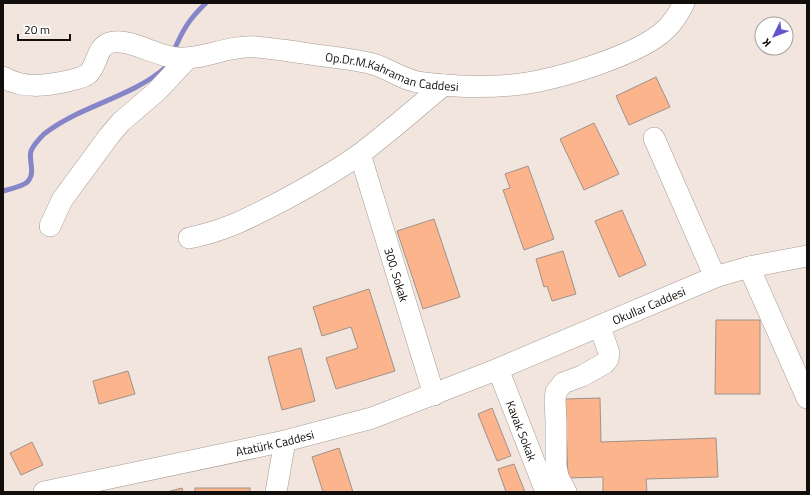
<svg xmlns="http://www.w3.org/2000/svg" width="810" height="495" font-family="'Titillium Web',sans-serif">
	<style>
		.lines { fill: none; stroke-linecap: round; stroke-linejoin: round }
		.stream { stroke: #8585c8; stroke-width: 5 }
		.building { fill: #fbb48b; stroke: #9e928c }
		.minor-casing { stroke: #a69b94; stroke-width: 22 }
		.minor { stroke: #fff; stroke-width: 21 }
		.labels { text-anchor: middle; dominant-baseline: central; stroke-width: 3.5; stroke-linejoin: round; paint-order: stroke }
		.street-label { font-size: 12px; fill: #120e0c; stroke: #fff }
	</style>
	<rect width="100%" height="100%" fill="#f2e5de"/>
	<g class="lines">
		<g class="stream">
			<path d="M173,53C182,31 189,19 206,3"/>
			<path d="M3,191C10,189 20,187 26,183C37,174 28,161 31,151C33,146 40,138 44,134C81,105 131,98 166,67"/>
		</g>
	</g>
	<g class="building">
		<path d="M656,77L670,107L629,125L616,96Z"/>
		<path d="M594,123L619,174L584,190L560,139Z"/>
		<path d="M528,166L554,239L524,250L503,190L510,188L505,174Z"/>
		<path d="M622,210L646,265L619,277L595,221Z"/>
		<path d="M434,219L460,297L423,309L397,231Z"/>
		<path d="M563,251L576,294L552,301L547,286L544,287L536,259Z"/>
		<path d="M369,289L395,371L336,389L326,358L358,348L351,327L322,336L313,307Z"/>
		<path d="M716,320H760V394H715Z"/>
		<path d="M301,348L315,401L282,410L268,357Z"/>
		<path d="M128,371L135,394L99,404L93,381Z"/>
		<path d="M600,398L601,442L716,438L718,477L646,479L647,492H603V477L568,478L565,399Z"/>
		<path d="M492,408L511,456L497,461L478,414Z"/>
		<path d="M32,442L43,465L21,475L10,453Z"/>
		<path d="M339,448L353,492H323L312,457Z"/>
		<path d="M514,464L525,492H506L498,469Z"/>
		<path d="M182,488L183,492H167Z"/>
		<rect x="195" y="488" width="55" height="4"/>
	</g>
	<g class="lines">
		<g class="minor-casing">
			<g id="minor">
				<path id="s1" d="M3,77C23,89 46,86 68,81C74,79 83,78 88,74C99,64 95,45 113,42C131,39 158,57 178,58C203,60 228,45 256,47C279,49 302,53 325,56C341,58 358,60 373,64C392,70 404,81 424,83C456,87 489,88 521,84C558,79 639,55 665,30C674,22 679,13 684,3"/>
				<path d="M654,138L715,277"/>
				<path id="s2" d="M360,154L434,395"/>
				<path d="M50,226L62,200L109,136L121,122L157,91L188,58"/>
				<path d="M189,238C225,231 249,218 282,201C308,187 335,172 360,154C389,132 416,108 444,85"/>
				<path d="M749,267L807,398"/>
				<path id="s3" d="M498,369L546,492"/>
				<path id="s4" d="M44,492L285,441L372,418L498,369L715,277L749,267L807,256"/>
				<path d="M276,492L285,441"/>
				<path d="M566,492L558,477L556,466V421L555,400L556,392L563,383L582,376L605,363L608,359L609,353L600,327"/>
			</g>
		</g>
		<use href="#minor" class="minor"/>
	</g>
	<g class="labels">
		<g class="street-label">
			<text stroke="none"><textPath href="#s1" startOffset="416">Op.Dr.M.Kahraman Caddesi</textPath></text>
			<text stroke="none"><textPath href="#s2" startOffset="126">300. Sokak</textPath></text>
			<text stroke="none"><textPath href="#s4" startOffset="635">Okullar Caddesi</textPath></text>
			<text stroke="none"><textPath href="#s3" startOffset="66">Kavak Sokak</textPath></text>
			<text stroke="none"><textPath href="#s4" startOffset="236">Atatürk Caddesi</textPath></text>
		</g>
	</g>
	<rect width="810" height="495" fill="none" stroke="#120e0c" stroke-width="8"/>
	<g transform="translate(774 36) rotate(227)"><circle r="19" fill="#ffffff" stroke="#a09f9e"/>
	<path d="M0-3L7 15L0 10L-7 15Z" fill="#6355ce"/>
	<text y="-6" font-size="11" font-weight="bold" text-anchor="middle" fill="#120e0c">K</text>
	</g>
	<path d="M18 34v6h52v-6" fill="none" stroke="#120e0c" stroke-width="2"/>
	<text x="24" y="34" font-size="12" fill="#120e0c" stroke="#ffffff" stroke-width="3" paint-order="stroke">20 m</text>
</svg>
